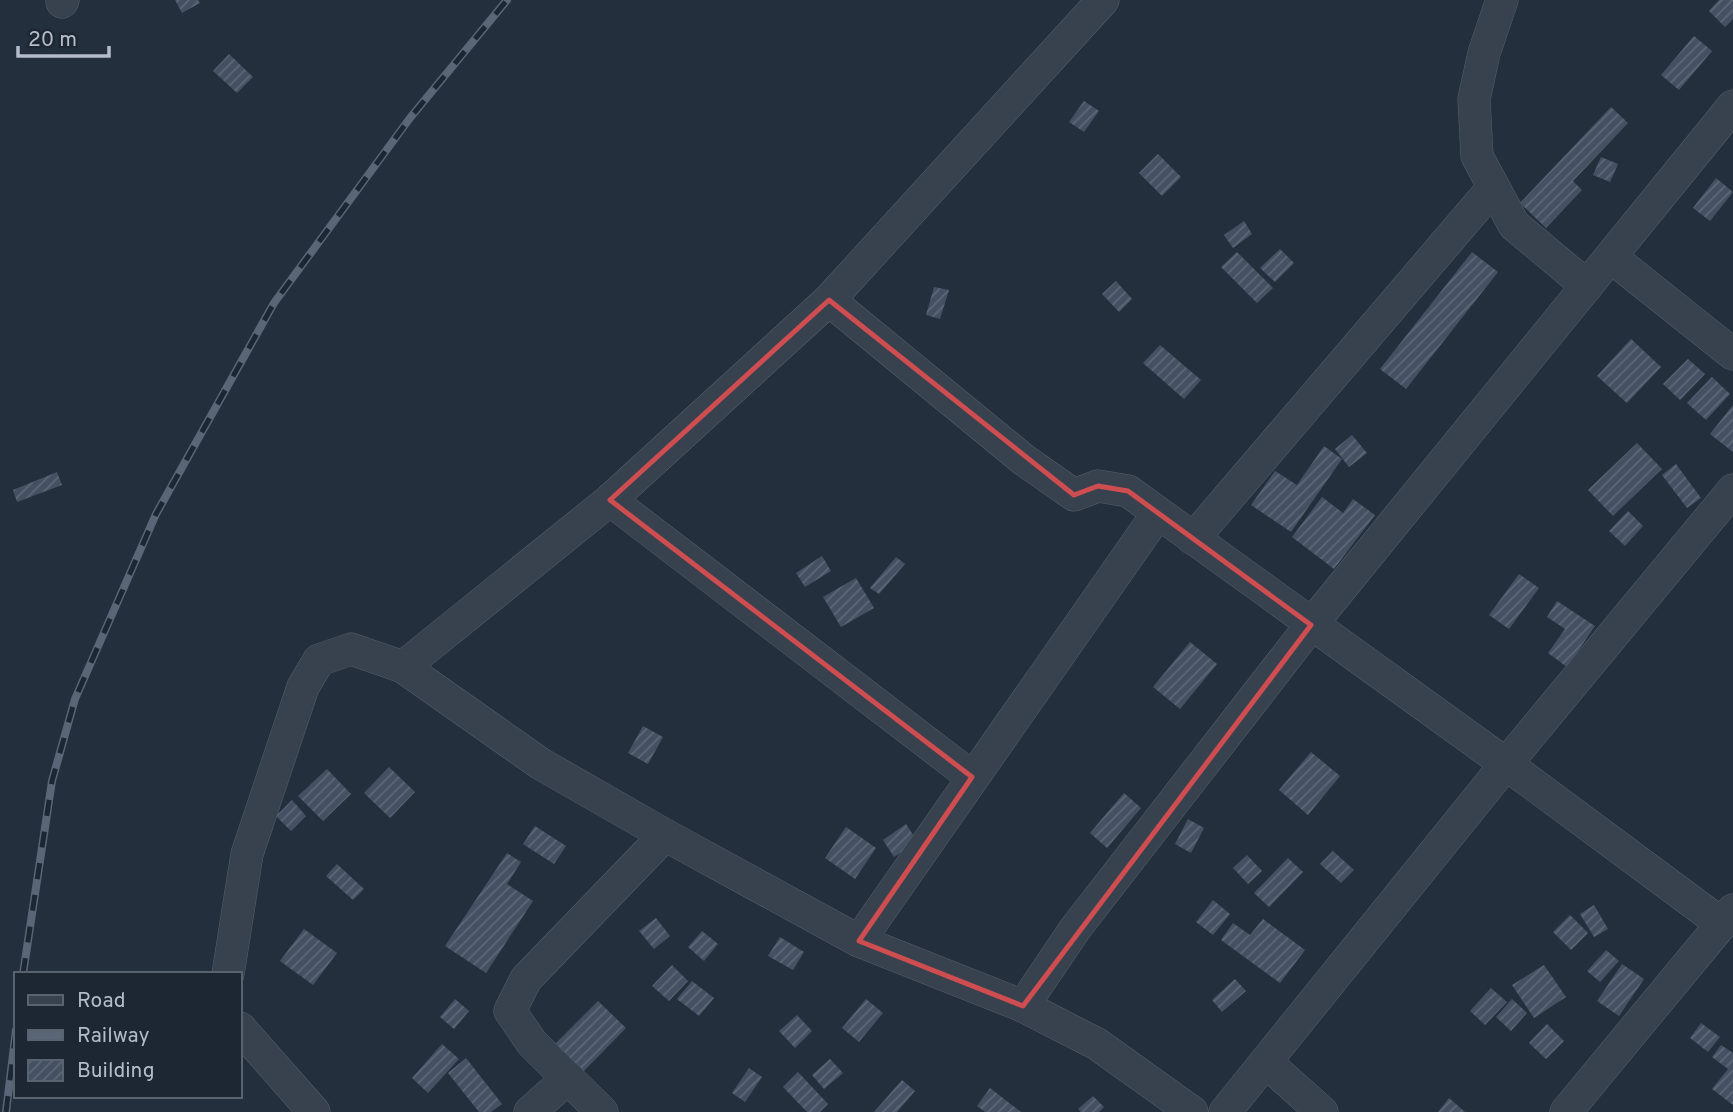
<svg xmlns="http://www.w3.org/2000/svg" width="1733" height="1112" font-family="Overpass,sans-serif">
	<style>
		.building { fill: url(#building-hatch) }
		.lines { fill: none; stroke-linecap: round; stroke-linejoin: round }
		.minor-casing { stroke: #565f6c; stroke-width: 33 }
		.minor { stroke: #38414e; stroke-width: 32 }
		.rail-casing { stroke: #5a6575; stroke-width: 8 }
		.rail { stroke: #1d2633; stroke-width: 5; stroke-dasharray: 16; stroke-linecap: butt }
		.marked { fill: none; stroke: #ce4d50; stroke-width: 5; stroke-linejoin: round }
	</style>
	<defs>
		<pattern id="building-hatch" width="6" height="6" patternUnits="userSpaceOnUse" patternTransform="scale(1.75)"><rect width="6" height="6" fill="#455162"/><path d="M-1 1l2-2M0 6l6-6M5 7l2-2" fill="none" stroke="#5d6877"/></pattern>
	</defs>
	<rect width="100%" height="100%" fill="#242f3e"/>
	<g class="building">
		<path d="M175,0H198L200,3L182,13Z"/>
		<path d="M1719,0H1733V19L1725,27L1709,11Z"/>
		<path d="M1694,36L1712,51L1679,90L1661,75Z"/>
		<path d="M229,54L253,77L237,93L213,71Z"/>
		<path d="M1084,101L1099,111L1084,132L1069,122Z"/>
		<path d="M1611,107L1628,123L1573,181L1582,190L1546,228L1520,203Z"/>
		<path d="M1158,154L1181,177L1162,196L1139,173Z"/>
		<path d="M1601,157L1618,164L1610,182L1593,175Z"/>
		<path d="M1716,178L1733,192L1710,221L1693,208Z"/>
		<path d="M1244,221L1252,234L1233,248L1224,235Z"/>
		<path d="M1280,249L1294,263L1275,282L1260,268Z"/>
		<path d="M1237,252L1273,288L1257,303L1221,267Z"/>
		<path d="M1472,252L1498,272L1406,389L1380,369Z"/>
		<path d="M1116,281L1132,299L1119,312L1102,294Z"/>
		<path d="M934,287L949,290L940,319L926,315Z"/>
		<path d="M1631,339L1661,367L1627,403L1597,376Z"/>
		<path d="M1160,345L1201,380L1184,399L1143,363Z"/>
		<path d="M1688,359L1705,374L1680,400L1663,384Z"/>
		<path d="M1712,377L1730,394L1706,420L1687,403Z"/>
		<path d="M1733,405V452L1710,434Z"/>
		<path d="M1352,435L1367,453L1349,467L1335,449Z"/>
		<path d="M1637,443L1662,469L1613,516L1588,490Z"/>
		<path d="M1324,446L1342,459L1291,532L1251,505L1275,471L1297,485Z"/>
		<path d="M1676,464L1701,498L1687,508L1662,475Z"/>
		<path d="M57,472L62,485L17,502L13,490Z"/>
		<path d="M1322,497L1343,513L1353,499L1375,515L1334,569L1292,537Z"/>
		<path d="M1628,511L1643,526L1625,546L1609,531Z"/>
		<path d="M822,556L831,571L805,587L796,573Z"/>
		<path d="M896,557L905,564L879,594L870,588Z"/>
		<path d="M1519,574L1539,588L1509,629L1489,615Z"/>
		<path d="M856,578L874,608L841,627L823,597Z"/>
		<path d="M1557,601L1595,626L1567,667L1548,653L1565,629L1547,617Z"/>
		<path d="M1190,642L1217,664L1180,709L1153,687Z"/>
		<path d="M643,726L663,737L648,764L628,753Z"/>
		<path d="M1311,752L1340,776L1308,815L1279,790Z"/>
		<path d="M389,767L415,792L390,818L364,793Z"/>
		<path d="M327,769L351,794L323,821L298,796Z"/>
		<path d="M1124,793L1141,808L1107,848L1090,833Z"/>
		<path d="M292,800L306,816L291,831L276,816Z"/>
		<path d="M1188,819L1204,828L1191,853L1175,844Z"/>
		<path d="M906,824L917,841L894,857L883,840Z"/>
		<path d="M535,826L566,846L554,864L523,844Z"/>
		<path d="M846,827L876,848L855,879L825,858Z"/>
		<path d="M1333,851L1354,870L1341,883L1320,864Z"/>
		<path d="M507,853L521,862L507,884L533,901L486,973L445,946Z"/>
		<path d="M1247,855L1262,871L1248,884L1233,868Z"/>
		<path d="M1288,858L1303,872L1269,907L1254,893Z"/>
		<path d="M337,864L364,889L353,900L326,876Z"/>
		<path d="M1213,900L1230,914L1213,935L1196,922Z"/>
		<path d="M1594,905L1608,929L1594,937L1580,914Z"/>
		<path d="M1570,915L1588,933L1571,950L1553,932Z"/>
		<path d="M656,918L670,936L654,949L639,931Z"/>
		<path d="M1263,919L1305,950L1280,983L1221,940L1233,923L1250,935Z"/>
		<path d="M304,929L337,953L313,985L280,961Z"/>
		<path d="M702,931L718,944L704,961L688,947Z"/>
		<path d="M780,937L804,952L793,970L768,956Z"/>
		<path d="M1606,950L1619,961L1600,982L1587,971Z"/>
		<path d="M1622,964L1644,979L1619,1016L1597,1001Z"/>
		<path d="M672,965L688,981L669,1001L652,986Z"/>
		<path d="M1544,965L1566,997L1534,1018L1512,985Z"/>
		<path d="M1235,979L1246,991L1222,1012L1212,1000Z"/>
		<path d="M692,981L714,998L699,1016L677,999Z"/>
		<path d="M1491,988L1507,1002L1485,1025L1470,1011Z"/>
		<path d="M455,999L469,1011L454,1029L440,1017Z"/>
		<path d="M866,999L883,1013L859,1042L842,1028Z"/>
		<path d="M1512,999L1527,1013L1511,1031L1496,1017Z"/>
		<path d="M598,1001L626,1028L581,1074L553,1046Z"/>
		<path d="M797,1015L812,1031L795,1048L779,1031Z"/>
		<path d="M1701,1023L1720,1037L1708,1052L1690,1038Z"/>
		<path d="M1547,1024L1564,1041L1546,1059L1529,1043Z"/>
		<path d="M442,1044L459,1059L428,1093L412,1078Z"/>
		<path d="M1721,1045L1733,1053V1105L1712,1089L1728,1069L1712,1057Z"/>
		<path d="M466,1058L502,1104L491,1112H479L448,1073Z"/>
		<path d="M830,1059L843,1073L824,1089L812,1075Z"/>
		<path d="M749,1068L762,1077L745,1102L732,1093Z"/>
		<path d="M798,1072L828,1104L820,1112H807L783,1087Z"/>
		<path d="M902,1080L915,1091L897,1112H874Z"/>
		<path d="M990,1088L1021,1112H985L977,1106Z"/>
		<path d="M1093,1096L1104,1107L1099,1112H1081L1078,1109Z"/>
		<path d="M1449,1098L1465,1112H1438Z"/>
	</g>
	<g class="lines">
		<g class="minor-casing">
			<g id="minor">
				<path d="M1502,0L1484,53L1474,99L1477,156L1514,225L1587,286"/>
				<path d="M62,2L63,0"/>
				<path d="M1611,257L1733,354"/>
				<path d="M829,300L1024,460L1074,495L1098,486L1128,491L1506,764L1722,924"/>
				<path d="M610,500L972,777"/>
				<path d="M1193,539L1492,189"/>
				<path d="M403,667L610,500L829,300L1103,0"/>
				<path d="M859,941L1158,513"/>
				<path d="M228,974L247,854L303,687L319,660L351,649L403,667L541,764L665,835L859,941L1023,1006L1097,1044L1192,1112"/>
				<path d="M1023,1006L1075,929L1311,625L1733,106"/>
				<path d="M240,1028L314,1112"/>
				<path d="M1266,1062L1322,1112"/>
				<path d="M530,1112L568,1078"/>
				<path d="M602,1112L532,1043L510,1011L526,979L665,835"/>
				<path d="M1225,1112L1506,764L1733,490"/>
				<path d="M1566,1112L1733,910"/>
			</g>
		</g>
		<use href="#minor" class="minor"/>
		<g class="rail-casing">
			<g id="rail">
				<path d="M23,974L52,781L75,699L156,514L274,303L410,118L507,0"/>
				<path d="M6,1112L16,1030"/>
			</g>
		</g>
		<use href="#rail" class="rail"/>
	</g>
	<path class="marked" d="M829,300L1074,495L1098,486L1128,491L1311,625L1023,1006L859,941L972,777L610,500Z"/>
	<rect x="14" y="972" width="228" height="126" fill="#1d2633" stroke="#59626f" stroke-width="2"/>
	<rect x="28" y="995" width="35" height="10" fill="#38414e" stroke="#59626f" stroke-width="2"/>
	<text x="77" y="1007" font-size="21" fill="#b4bcc9">Road</text>
	<rect x="28" y="1030" width="35" height="10" fill="#5a6575" stroke="#59626f" stroke-width="2"/>
	<text x="77" y="1042" font-size="21" fill="#b4bcc9">Railway</text>
	<rect x="28" y="1060" width="35" height="21" fill="url(#building-hatch)" stroke="#59626f" stroke-width="2"/>
	<text x="77" y="1077" font-size="21" fill="#b4bcc9">Building</text>
	<path d="M18 46v10h91v-10" fill="none" stroke="#b4bcc9" stroke-width="3.5"/>
	<text x="28" y="46" font-size="21" fill="#b4bcc9" stroke="#1d2633" stroke-width="5" paint-order="stroke">20 m</text>
</svg>
